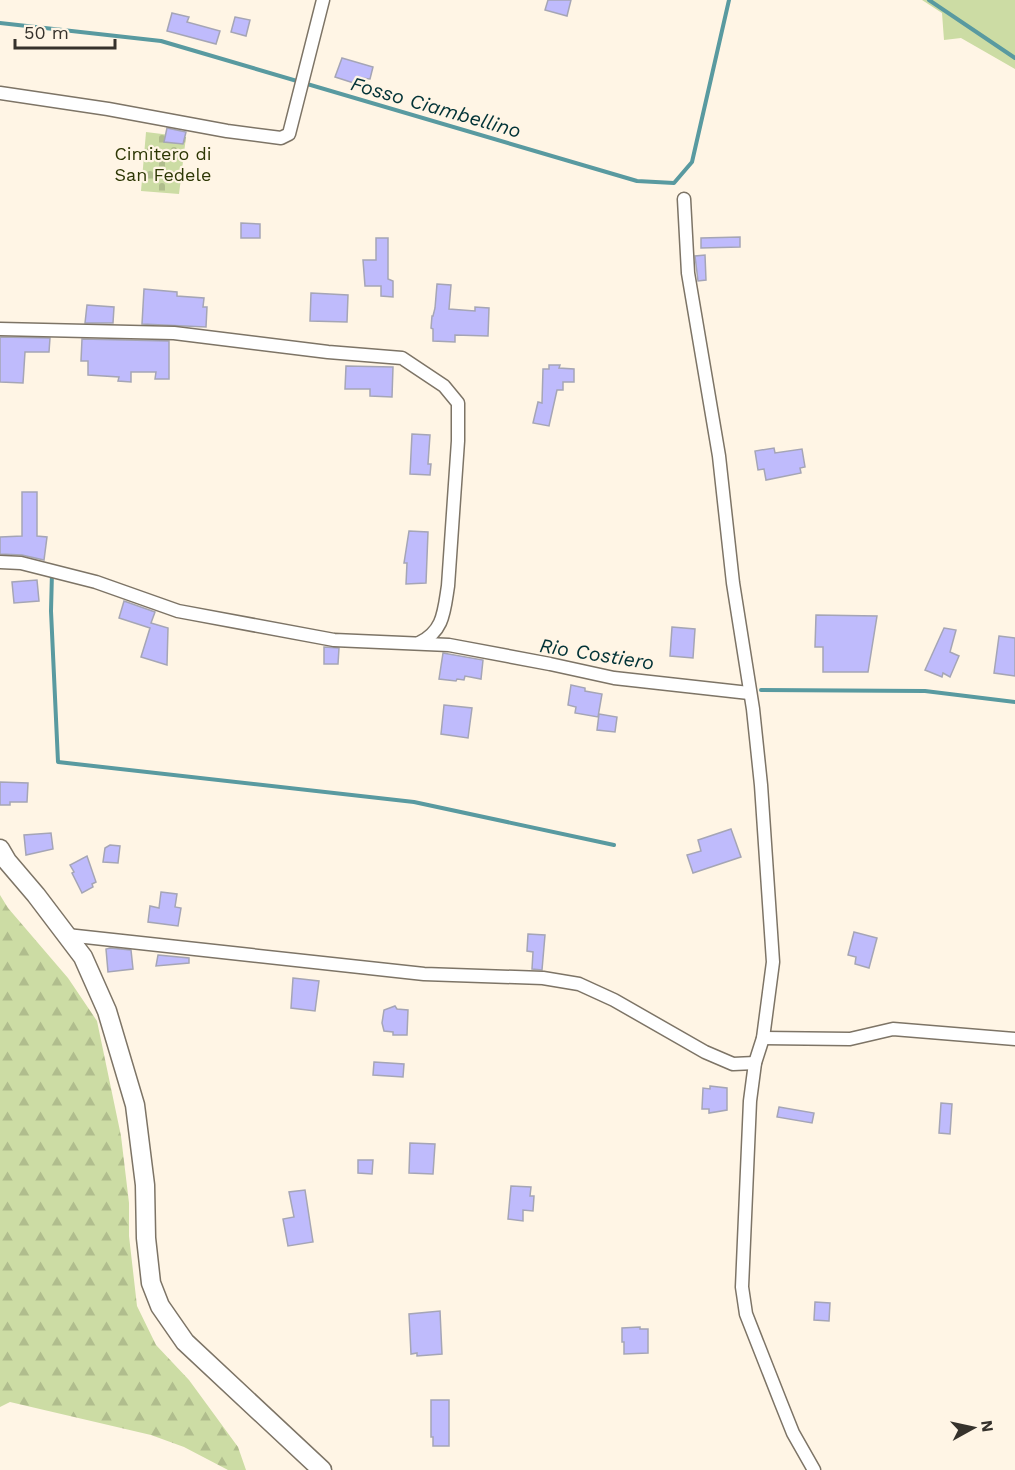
<svg xmlns="http://www.w3.org/2000/svg" width="1015" height="1470" font-family="'Work Sans',sans-serif">
	<style>
		.green { fill: #ccdca4 }
		.forest { fill: url(#forest-firs) }
		.cemetery { fill: url(#cemetery-stones) }
		.lines { fill: none; stroke-linecap: round; stroke-linejoin: round }
		.stream { stroke: #599aa0; stroke-width: 4 }
		.building { fill: #bfbbfc; stroke: #a5a5b5; stroke-width: 1.5 }
		.street-casing { stroke: #7d7466; stroke-width: 15 }
		.secondary-casing { stroke: #7d7466; stroke-width: 21 }
		.street { stroke: #fff; stroke-width: 12 }
		.secondary { stroke: #fff; stroke-width: 18 }
		.labels { text-anchor: middle; dominant-baseline: central; stroke-width: 4.5; stroke-linejoin: round; paint-order: stroke }
		.park-label { font-size: 18px; fill: #2d3704; stroke: #fff5e5 }
		.water-label { font-size: 20px; font-style: italic; fill: #013236; stroke: #fff5e5 }
	</style>
	<defs>
		<pattern id="forest-firs" width="22" height="20" patternUnits="userSpaceOnUse" patternTransform="scale(1.5)"><rect width="22" height="20" fill="#ccdca4"/><path d="M5 1l3.5 6h-7zM16 11l3.5 6h-7z" fill="#b0bd8d"/></pattern>
		<pattern id="cemetery-stones" width="16" height="16" patternUnits="userSpaceOnUse" patternTransform="scale(1.5)"><rect width="16" height="16" fill="#ccdca4"/><path d="M2 7V4a2 2 0 0 1 4 0v3zM10 15v-3a2 2 0 0 1 4 0v3z" fill="#b0bd8d"/></pattern>
	</defs>
	<rect width="100%" height="100%" fill="#fff5e5"/>
	<path class="green" d="M922,0H1015V69L961,38L944,40L942,13Z"/>
	<path class="forest" d="M0,895L8,908L68,978L97,1021L121,1136L129,1203V1236L137,1306L156,1345L189,1380L238,1447L246,1470H228L184,1447L151,1435L10,1402L0,1407Z"/>
	<path class="cemetery" d="M146,132L186,137L179,194L141,191Z"/>
	<g class="lines">
		<g class="stream">
			<path d="M929,0L1015,58"/>
			<path d="M0,23L161,41L637,181L674,183L692,162L729,0"/>
			<path d="M52,572L51,611L58,762L414,802L614,845"/>
			<path d="M761,690L925,691L1015,702"/>
		</g>
	</g>
	<g class="building">
		<path d="M548,0H571L567,16L545,10Z"/>
		<path d="M172,13L189,17L187,22L220,31L216,44L167,31Z"/>
		<path d="M235,17L250,20L246,36L231,32Z"/>
		<path d="M342,58L373,67L370,79L362,78L360,85L335,77Z"/>
		<path d="M167,128L186,132L183,144L164,142Z"/>
		<path d="M241,223L260,224V238H241Z"/>
		<path d="M740,237V247L701,248V238Z"/>
		<path d="M376,238H388V279L393,281V297L381,296V286H365L363,260H376Z"/>
		<path d="M705,255L706,280L698,281L695,256Z"/>
		<path d="M437,284L451,285L449,309L475,311V307L489,308L488,336L455,335V342L433,341V329L431,328L432,316H433L435,308Z"/>
		<path d="M144,289L177,292V296L204,298L203,307H207L206,327L142,324Z"/>
		<path d="M311,293L348,295L347,322L310,321Z"/>
		<path d="M87,305L114,307L113,323H85Z"/>
		<path d="M0,337L50,338L49,352H25L23,383L0,382Z"/>
		<path d="M82,339L169,341V379H155L156,372H131V382L118,381L119,377L88,375V361H81Z"/>
		<path d="M549,365H560L559,368L574,369V382H563V390H557L549,426L533,423L538,402L542,403L543,369H549Z"/>
		<path d="M346,366L393,367L392,397L370,396V389H345Z"/>
		<path d="M412,434L430,435L428,464H431L430,475L410,474Z"/>
		<path d="M774,448L775,453L802,449L805,467L800,468L801,473L766,480L764,469L758,470L755,451Z"/>
		<path d="M22,492H37V536L47,537L44,560L22,555L0,554V537L22,536Z"/>
		<path d="M409,531L428,532L426,583L406,584L407,563H404Z"/>
		<path d="M37,580L39,601L14,603L12,582Z"/>
		<path d="M124,601L155,612L151,623L168,628L167,665L141,657L150,628L119,618Z"/>
		<path d="M816,615L877,616L868,672H823V647H815Z"/>
		<path d="M672,627L695,629L693,658L670,656Z"/>
		<path d="M944,628L956,630L950,652L959,656L950,677L943,673L942,677L925,670Z"/>
		<path d="M999,636L1015,638V676L994,673Z"/>
		<path d="M324,647L339,648L338,664H324Z"/>
		<path d="M443,653L483,660L481,679L465,676L464,680L457,679L456,681L439,679Z"/>
		<path d="M571,685L585,688V691L602,694L598,717L575,713L576,707L568,705Z"/>
		<path d="M444,705L472,708L468,738L441,734Z"/>
		<path d="M599,714L617,717L615,732L597,730Z"/>
		<path d="M0,782L28,783L27,802H10V805H0Z"/>
		<path d="M731,829L741,857L693,873L687,855L701,851L698,840Z"/>
		<path d="M51,833L53,849L26,855L24,835Z"/>
		<path d="M110,845L120,846L118,863L103,862L105,848Z"/>
		<path d="M87,856L96,882L92,884L93,887L82,893L72,873L74,872L70,865Z"/>
		<path d="M161,892L177,894L175,907L181,908L178,926L148,922L150,906L159,908Z"/>
		<path d="M854,932L877,938L869,968L855,964L856,957L848,955Z"/>
		<path d="M528,934L545,935L542,970L532,969L533,952L527,951Z"/>
		<path d="M110,948L131,950L133,969L108,972L106,949Z"/>
		<path d="M158,955L189,958V963L156,966Z"/>
		<path d="M293,978L319,981L315,1011L291,1008Z"/>
		<path d="M395,1006L397,1009L408,1010L407,1035H393V1032L384,1031L382,1023L384,1010Z"/>
		<path d="M374,1062L404,1064L403,1077L373,1075Z"/>
		<path d="M710,1086L727,1088V1110L709,1113V1109H702L703,1088L710,1089Z"/>
		<path d="M941,1103L952,1104L950,1134L939,1133Z"/>
		<path d="M779,1107L814,1113L812,1123L777,1117Z"/>
		<path d="M410,1143L435,1144L433,1174L409,1173Z"/>
		<path d="M358,1160H373L372,1174L358,1173Z"/>
		<path d="M511,1186L531,1187L530,1196H534L533,1211L523,1210V1221L508,1219Z"/>
		<path d="M305,1190L313,1242L288,1246L283,1219L294,1217L289,1192Z"/>
		<path d="M815,1302L830,1303L829,1321L814,1320Z"/>
		<path d="M440,1311L442,1354L417,1356V1353L411,1354L409,1314Z"/>
		<path d="M640,1327V1329H648V1353L624,1354V1342H622V1328Z"/>
		<path d="M431,1400H449V1446H433V1437H431Z"/>
	</g>
	<g class="lines">
		<g class="street-casing">
			<g id="street">
				<path d="M0,93L108,109L227,131L281,138L289,134L323,0"/>
				<path d="M684,199L688,273L719,456L733,583L753,709L761,785L773,962L763,1038L755,1063L750,1101L742,1287L746,1314L781,1403L793,1433L814,1470"/>
				<path d="M0,329L174,333L328,352L402,358L444,386L458,403V441L448,586C444,611 444,631 419,643"/>
				<path d="M0,562L21,563L96,582L178,611L334,640L449,645L550,664L614,678L749,693"/>
				<path d="M67,935L424,974L543,978L579,984L614,1000L705,1052L733,1064L755,1063"/>
				<path d="M763,1038L850,1039L893,1029L1015,1039"/>
			</g>
		</g>
		<g class="secondary-casing">
			<path id="secondary" d="M0,849L7,861L36,895L83,957L107,1011L135,1105L145,1185L146,1238L151,1283L160,1306L185,1342L322,1470"/>
		</g>
		<use href="#street" class="street"/>
		<use href="#secondary" class="secondary"/>
	</g>
	<g class="labels">
		<g class="park-label">
			<text x="163" y="153">Cimitero di<tspan x="163" dy="21">San Fedele</tspan></text>
		</g>
		<g class="water-label">
			<text transform="translate(436 107) rotate(16)">Fosso Ciambellino</text>
			<text transform="translate(597 654) rotate(9)">Rio Costiero</text>
		</g>
	</g>
	<g transform="translate(973 1428) rotate(82)" stroke="#fff5e5" stroke-width="4.5" paint-order="stroke">
	<path d="M0-4.5L10 22L0 15L-10 22Z" fill="#36322c"/>
	<text y="-9" font-size="16" font-weight="bold" text-anchor="middle" fill="#36322c">N</text>
	</g>
	<path d="M15 39v9h100v-9" fill="none" stroke="#36322c" stroke-width="3"/>
	<text x="24" y="39" font-size="18" fill="#36322c" stroke="#fff5e5" stroke-width="4.5" paint-order="stroke">50 m</text>
</svg>
